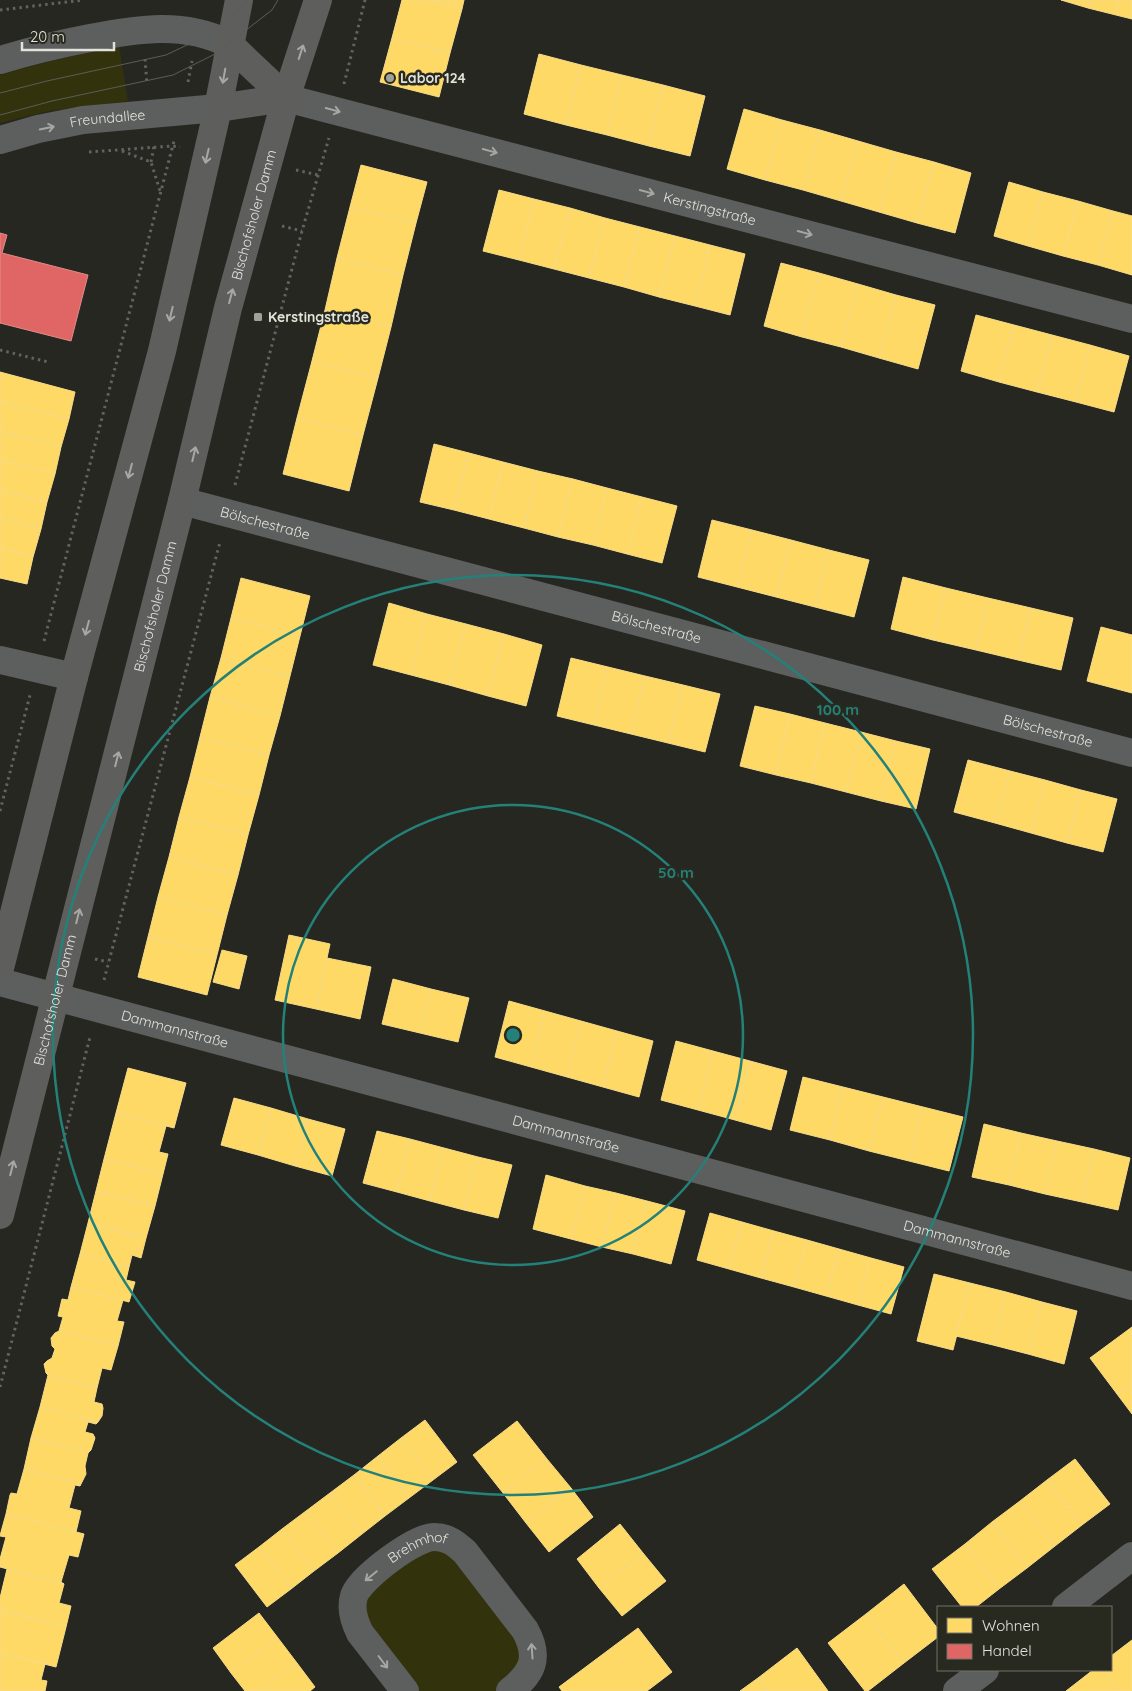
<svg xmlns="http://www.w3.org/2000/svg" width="1132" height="1691" font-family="Quicksand,sans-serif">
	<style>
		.green { fill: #32320c }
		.homes { fill: #ffd966; stroke: #f6dc89 }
		.shops { fill: #e06666; stroke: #e18c89 }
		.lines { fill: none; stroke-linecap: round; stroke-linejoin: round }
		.path { stroke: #626262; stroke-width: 3; stroke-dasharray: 2.5 4; stroke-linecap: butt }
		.minor { stroke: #5d5e5e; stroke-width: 28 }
		.major { stroke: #5e5f5d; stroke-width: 28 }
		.tram { stroke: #5c5d5a; stroke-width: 1 }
		.oneway { stroke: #a7a8a3 }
		.oneway2 { stroke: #a6a7a3 }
		.ring { fill: none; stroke: #248179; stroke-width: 2.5 }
		.poi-dot { fill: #a0a19b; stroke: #28291f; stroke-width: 2 }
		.labels { text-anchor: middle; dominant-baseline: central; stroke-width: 5; stroke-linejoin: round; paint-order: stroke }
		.poi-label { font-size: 14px; font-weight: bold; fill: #e2e3dc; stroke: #28291f; text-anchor: start }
		.street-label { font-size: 14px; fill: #e2e3dc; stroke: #28291f }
		.centre { fill: #248179; stroke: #28291f; stroke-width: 2.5 }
		.ring-label { font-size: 15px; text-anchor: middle; font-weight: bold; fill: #248179; stroke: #28291f; stroke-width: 5; stroke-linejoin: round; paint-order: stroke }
	</style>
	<rect width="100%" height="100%" fill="#262721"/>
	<g class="green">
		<path d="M119,45L128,101L49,111L0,123V75L43,63Z"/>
		<path d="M444,1547L517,1631L524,1662L497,1691H413L367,1631L361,1600L413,1552Z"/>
	</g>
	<g class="homes">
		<path d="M402,0H430L462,9L450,53L392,38Z"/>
		<path d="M430,0H464L462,9Z"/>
		<path d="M1061,0H1090L1088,8Z"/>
		<path d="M1090,0H1120L1116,15L1088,8Z"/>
		<path d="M1120,0H1132V19L1116,15Z"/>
		<path d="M392,38L450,53L439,97L380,82Z"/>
		<path d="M539,54L581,65L566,125L524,114Z"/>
		<path d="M581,65L622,75L607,135L566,125Z"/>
		<path d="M622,75L663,85L649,146L607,135Z"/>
		<path d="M663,85L705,96L690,156L649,146Z"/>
		<path d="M744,109L782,120L765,180L727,169Z"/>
		<path d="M782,120L820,130L803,190L765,180Z"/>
		<path d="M820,130L858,141L841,201L803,190Z"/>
		<path d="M858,141L896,152L879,212L841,201Z"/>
		<path d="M896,152L934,162L917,223L879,212Z"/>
		<path d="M934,162L971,173L955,233L917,223Z"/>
		<path d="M361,165L427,182L416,223L350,207Z"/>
		<path d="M1009,182L1043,192L1028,246L994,236Z"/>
		<path d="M499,190L534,199L519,260L483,251Z"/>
		<path d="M1043,192L1078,201L1063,256L1028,246Z"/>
		<path d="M534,199L570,208L554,269L519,260Z"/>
		<path d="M1078,201L1113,211L1098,265L1063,256Z"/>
		<path d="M350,207L416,223L403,275L337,258Z"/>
		<path d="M570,208L605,218L589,278L554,269Z"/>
		<path d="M1113,211L1132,216V275L1098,265Z"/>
		<path d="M605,218L640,227L624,287L589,278Z"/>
		<path d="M640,227L675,236L659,297L624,287Z"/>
		<path d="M675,236L710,245L695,306L659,297Z"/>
		<path d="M710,245L745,254L730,315L695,306Z"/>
		<path d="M337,258L403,275L391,327L325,310Z"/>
		<path d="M781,263L819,273L802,337L764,326Z"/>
		<path d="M819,273L858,284L841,347L802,337Z"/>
		<path d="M858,284L896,295L879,358L841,347Z"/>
		<path d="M896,295L935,305L918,369L879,358Z"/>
		<path d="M325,310L391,327L378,378L312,361Z"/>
		<path d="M976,315L1014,325L999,382L961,371Z"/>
		<path d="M1014,325L1052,335L1037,392L999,382Z"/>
		<path d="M1052,335L1090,345L1076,402L1037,392Z"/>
		<path d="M1090,345L1129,356L1114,412L1076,402Z"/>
		<path d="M312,361L378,378L363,435L297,418Z"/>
		<path d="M0,372L75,392L69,419L0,401Z"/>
		<path d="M0,401L69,419L61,447L0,431Z"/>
		<path d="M297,418L363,435L349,491L283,474Z"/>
		<path d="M0,431L61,447L55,474L0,460Z"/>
		<path d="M434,444L469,453L454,510L420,502Z"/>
		<path d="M469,453L503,462L489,519L454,510Z"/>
		<path d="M0,460L55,474L47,502L0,490Z"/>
		<path d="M503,462L538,471L524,528L489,519Z"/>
		<path d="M538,471L573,479L558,537L524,528Z"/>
		<path d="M573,479L607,488L593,545L558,537Z"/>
		<path d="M607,488L642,497L627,554L593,545Z"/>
		<path d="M0,490L47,502L41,529L0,519Z"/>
		<path d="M642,497L677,506L662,563L627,554Z"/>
		<path d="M0,519L41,529L33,557L0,548Z"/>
		<path d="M712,520L752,530L737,587L698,577Z"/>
		<path d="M752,530L791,540L776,597L737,587Z"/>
		<path d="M791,540L829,550L815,607L776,597Z"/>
		<path d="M0,548L33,557L27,584L0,578Z"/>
		<path d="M829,550L869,560L854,617L815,607Z"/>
		<path d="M903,577L946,588L933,640L891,629Z"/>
		<path d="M241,578L310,596L300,636L231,618Z"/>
		<path d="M946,588L988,598L976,650L933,640Z"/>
		<path d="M988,598L1031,608L1018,660L976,650Z"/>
		<path d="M389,603L427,614L411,675L373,665Z"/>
		<path d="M1031,608L1073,618L1061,670L1018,660Z"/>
		<path d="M427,614L466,624L449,685L411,675Z"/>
		<path d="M231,618L300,636L290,676L221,658Z"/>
		<path d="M466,624L504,634L488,696L449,685Z"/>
		<path d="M1101,627L1132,635V693L1087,681Z"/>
		<path d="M504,634L542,645L526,706L488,696Z"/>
		<path d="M221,658L290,676L280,716L210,697Z"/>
		<path d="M571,658L608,667L594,725L557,716Z"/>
		<path d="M608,667L645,676L631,734L594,725Z"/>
		<path d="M645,676L683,685L668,743L631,734Z"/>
		<path d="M683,685L720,694L705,752L668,743Z"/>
		<path d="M210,697L280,716L269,755L200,737Z"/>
		<path d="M755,706L790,714L776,775L740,766Z"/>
		<path d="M790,714L825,723L811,783L776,775Z"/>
		<path d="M825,723L861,732L846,792L811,783Z"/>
		<path d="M861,732L896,741L881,801L846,792Z"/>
		<path d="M200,737L269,755L259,795L190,777Z"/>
		<path d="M896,741L930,749L916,809L881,801Z"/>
		<path d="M968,760L1010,771L995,823L954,812Z"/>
		<path d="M1010,771L1045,780L1031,833L995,823Z"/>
		<path d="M190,777L259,795L248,835L179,817Z"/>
		<path d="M1045,780L1081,790L1067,843L1031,833Z"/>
		<path d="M1081,790L1117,799L1103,852L1067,843Z"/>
		<path d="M179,817L248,835L238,875L169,857Z"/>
		<path d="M169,857L238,875L227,915L158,897Z"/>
		<path d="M158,897L227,915L217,955L148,937Z"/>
		<path d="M289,935L330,944L316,1009L275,1000Z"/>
		<path d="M148,937L217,955L207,995L138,977Z"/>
		<path d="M222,950L247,956L239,989L213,982Z"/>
		<path d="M327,958L371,967L360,1019L316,1009Z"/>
		<path d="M393,979L431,989L420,1033L382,1024Z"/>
		<path d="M431,989L469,998L458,1042L420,1033Z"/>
		<path d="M509,1001L545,1011L531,1067L495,1057Z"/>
		<path d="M545,1011L581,1021L567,1077L531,1067Z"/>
		<path d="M581,1021L617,1031L603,1087L567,1077Z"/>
		<path d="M617,1031L653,1041L639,1097L603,1087Z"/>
		<path d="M676,1041L713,1051L698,1110L661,1100Z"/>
		<path d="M713,1051L750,1061L735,1120L698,1110Z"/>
		<path d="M750,1061L787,1071L771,1130L735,1120Z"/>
		<path d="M128,1068L186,1083L174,1128L116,1113Z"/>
		<path d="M803,1077L843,1087L830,1140L790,1130Z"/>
		<path d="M843,1087L883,1097L869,1151L830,1140Z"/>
		<path d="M883,1097L923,1107L909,1161L869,1151Z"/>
		<path d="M234,1098L271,1108L258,1155L221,1145Z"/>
		<path d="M923,1107L963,1117L949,1171L909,1161Z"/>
		<path d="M271,1108L308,1119L295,1166L258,1155Z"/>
		<path d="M116,1113L166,1126L159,1152L168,1154L163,1174L104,1159Z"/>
		<path d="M308,1119L345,1129L332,1176L295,1166Z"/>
		<path d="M984,1124L1021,1133L1009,1185L972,1177Z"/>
		<path d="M377,1131L410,1139L397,1192L363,1183Z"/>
		<path d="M1021,1133L1057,1141L1045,1194L1009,1185Z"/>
		<path d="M410,1139L444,1148L430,1201L397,1192Z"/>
		<path d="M1057,1141L1094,1149L1082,1202L1045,1194Z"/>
		<path d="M444,1148L478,1157L464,1210L430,1201Z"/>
		<path d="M1094,1149L1130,1158L1118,1210L1082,1202Z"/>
		<path d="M478,1157L512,1165L498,1218L464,1210Z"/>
		<path d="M104,1159L163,1174L155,1206L96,1191Z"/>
		<path d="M546,1175L585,1186L571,1239L533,1229Z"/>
		<path d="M585,1186L616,1193L602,1247L571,1239Z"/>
		<path d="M96,1191L155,1206L146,1238L88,1223Z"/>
		<path d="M616,1193L647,1201L633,1254L602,1247Z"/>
		<path d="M647,1201L685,1211L671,1264L633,1254Z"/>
		<path d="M710,1213L742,1222L729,1269L697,1260Z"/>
		<path d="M742,1222L774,1231L761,1278L729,1269Z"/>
		<path d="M88,1223L146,1238L141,1258L132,1255L129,1267L80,1254Z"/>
		<path d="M774,1231L807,1240L794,1287L761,1278Z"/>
		<path d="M807,1240L839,1249L826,1296L794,1287Z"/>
		<path d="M839,1249L871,1258L858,1305L826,1296Z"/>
		<path d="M80,1254L129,1267L126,1280L135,1282L129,1302L71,1287Z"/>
		<path d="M871,1258L904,1267L891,1314L858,1305Z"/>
		<path d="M934,1274L970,1283L953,1350L917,1341Z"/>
		<path d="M970,1283L1006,1292L993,1345L956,1336Z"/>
		<path d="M71,1287L123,1300L117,1321L124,1322L118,1346L59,1331L63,1317L58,1316L62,1299L68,1300Z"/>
		<path d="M1006,1292L1042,1302L1028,1354L993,1345Z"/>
		<path d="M1042,1302L1077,1311L1064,1364L1028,1354Z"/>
		<path d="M1132,1327V1383L1117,1394L1090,1358Z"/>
		<path d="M59,1331L118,1346L111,1370L102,1368L97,1388L48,1375L46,1373L44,1364L47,1361L52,1358L55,1349L52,1346L51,1338L55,1333Z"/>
		<path d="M48,1375L97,1388L94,1402L102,1404L103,1408L102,1416L98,1422L40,1407Z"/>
		<path d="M1132,1383V1414L1117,1394Z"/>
		<path d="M40,1407L98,1422L96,1424L88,1422L85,1432L93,1434L95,1438L91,1450L88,1453L31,1438Z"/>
		<path d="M425,1420L457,1462L433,1480L401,1438Z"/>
		<path d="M517,1421L547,1459L503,1493L473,1455Z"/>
		<path d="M31,1438L88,1453L85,1466L86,1474L80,1486L78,1483L24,1469Z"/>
		<path d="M401,1438L433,1480L409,1498L378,1456Z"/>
		<path d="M378,1456L409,1498L385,1516L354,1475Z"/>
		<path d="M547,1459L571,1488L526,1523L503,1493Z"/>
		<path d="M1075,1459L1110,1504L1082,1525L1047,1480Z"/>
		<path d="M24,1469L78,1483L80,1486L75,1485L69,1508L81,1511L76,1532L6,1514L10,1495L11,1493L17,1494Z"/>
		<path d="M354,1475L385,1516L362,1534L330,1493Z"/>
		<path d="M1047,1480L1082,1525L1055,1546L1020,1501Z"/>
		<path d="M571,1488L593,1517L549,1552L526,1523Z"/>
		<path d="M330,1493L362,1534L338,1553L306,1511Z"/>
		<path d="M1020,1501L1055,1546L1027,1568L992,1522Z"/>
		<path d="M306,1511L338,1553L314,1571L282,1529Z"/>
		<path d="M6,1514L84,1534L78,1557L69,1555L61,1582L64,1584L0,1567V1559L6,1537L0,1536L1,1532Z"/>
		<path d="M992,1522L1027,1568L999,1589L965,1544Z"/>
		<path d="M620,1524L643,1553L599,1588L577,1559Z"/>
		<path d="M282,1529L314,1571L291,1589L259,1547Z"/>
		<path d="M965,1544L999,1589L976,1607H962L932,1569Z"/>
		<path d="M259,1547L291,1589L267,1607L235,1565Z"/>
		<path d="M643,1553L666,1581L622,1616L599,1588Z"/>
		<path d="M7,1569L64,1584L59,1603L71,1606L66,1627L0,1610V1598Z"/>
		<path d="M904,1584L938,1629V1637L904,1663L866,1614Z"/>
		<path d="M0,1610L66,1627L56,1667L0,1653Z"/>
		<path d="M259,1613L278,1638L231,1673L213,1648Z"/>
		<path d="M866,1614L904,1663L868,1691H865L828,1643Z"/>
		<path d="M638,1628L672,1672L647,1691H562L559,1687Z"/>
		<path d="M278,1638L297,1663L259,1691H245L231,1673Z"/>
		<path d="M1132,1640V1691H1119L1102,1670H1111V1656Z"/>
		<path d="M797,1648L828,1691H768L758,1678Z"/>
		<path d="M0,1653L45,1664L41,1680L47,1681L45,1691H0Z"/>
		<path d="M297,1663L315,1687L310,1691H259Z"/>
		<path d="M1093,1670H1102L1119,1691H1066Z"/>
		<path d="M758,1678L768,1691H740Z"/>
	</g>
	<path class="shops" d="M0,233L7,235L2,253L88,275L71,341L0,323Z"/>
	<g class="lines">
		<g class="path">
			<path d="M0,10L84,0"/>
			<path d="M145,59L147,85"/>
			<path d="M188,82L192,61"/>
			<path d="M344,84L365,0"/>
			<path d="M122,151L151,162L160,191"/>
			<path d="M89,152L172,146L180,147"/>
			<path d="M151,162L154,146"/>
			<path d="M296,170L318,175"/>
			<path d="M282,226L302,231"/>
			<path d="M0,350L48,362"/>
			<path d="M235,485L302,231L329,138"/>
			<path d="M44,641L174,141"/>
			<path d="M0,811L30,695"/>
			<path d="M95,959L108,962"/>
			<path d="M104,980L220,542"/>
			<path d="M0,1387L90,1037"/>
		</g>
		<g class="minor">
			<path d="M0,60C30,51 59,44 90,38C137,29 184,21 229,44"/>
			<path id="s1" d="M286,98L1132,319"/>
			<path id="s2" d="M0,140L38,129L83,120L218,108"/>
			<path id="s3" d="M182,501L1132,753"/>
			<path d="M0,660L74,677"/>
			<path id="s4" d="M0,982L1132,1286"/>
			<path d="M1066,1607L1132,1556"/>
			<path id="s5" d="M405,1691L360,1633C354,1621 350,1609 354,1596C360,1578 416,1536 435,1537C448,1537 456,1544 465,1552L525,1630C540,1657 533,1673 510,1691"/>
			<path d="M957,1691L985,1670"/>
		</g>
		<g class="major">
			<path d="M229,44L286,98"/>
			<path d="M218,108L286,98"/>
			<path d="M0,968L74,677L162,351L218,108L239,0"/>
			<path id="s6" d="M0,1215L182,501L228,308L286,98L318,0"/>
		</g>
		<g class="tram">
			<path d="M0,93L47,81L166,55L208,35L236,12L247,0"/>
			<path d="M0,115L52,101L173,75L215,54L272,10L278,0"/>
		</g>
	</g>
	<defs><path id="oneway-shaft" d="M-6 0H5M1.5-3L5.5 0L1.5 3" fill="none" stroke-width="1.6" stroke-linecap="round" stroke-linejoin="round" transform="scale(1.25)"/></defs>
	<g class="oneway">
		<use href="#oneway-shaft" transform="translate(301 52) rotate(-72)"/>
		<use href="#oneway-shaft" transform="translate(224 76) rotate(100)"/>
		<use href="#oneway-shaft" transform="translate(207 156) rotate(103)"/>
		<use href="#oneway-shaft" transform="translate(231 296) rotate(-75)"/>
		<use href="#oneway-shaft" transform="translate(171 314) rotate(103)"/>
		<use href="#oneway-shaft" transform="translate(194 454) rotate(-77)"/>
		<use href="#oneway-shaft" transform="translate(130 471) rotate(105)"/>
		<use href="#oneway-shaft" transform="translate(87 628) rotate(105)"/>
		<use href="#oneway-shaft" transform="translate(117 759) rotate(-76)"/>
		<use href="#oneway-shaft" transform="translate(78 916) rotate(-76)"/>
		<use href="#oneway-shaft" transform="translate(12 1168) rotate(-76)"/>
	</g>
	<g class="oneway2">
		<use href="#oneway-shaft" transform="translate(333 110) rotate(15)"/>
		<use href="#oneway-shaft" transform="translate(47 128) rotate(-11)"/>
		<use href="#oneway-shaft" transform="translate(490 151) rotate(15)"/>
		<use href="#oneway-shaft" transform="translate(647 192) rotate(15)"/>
		<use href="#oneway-shaft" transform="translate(805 233) rotate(15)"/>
		<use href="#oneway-shaft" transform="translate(371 1576) rotate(141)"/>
		<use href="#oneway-shaft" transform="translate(532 1651) rotate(-94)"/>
		<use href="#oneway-shaft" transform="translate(383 1662) rotate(53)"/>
	</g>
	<g class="ring">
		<circle cx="513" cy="1035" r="230"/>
		<circle cx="513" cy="1035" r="460"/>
	</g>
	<g class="poi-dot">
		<circle cx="390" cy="78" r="5"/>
		<rect x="253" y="312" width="10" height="10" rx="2.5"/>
	</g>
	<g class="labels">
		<g class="poi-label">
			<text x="400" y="78">Labor 124</text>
			<text x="268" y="317">Kerstingstraße</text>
		</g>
		<g class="street-label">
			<text stroke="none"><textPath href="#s2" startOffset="110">Freundallee</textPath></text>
			<text stroke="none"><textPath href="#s1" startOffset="438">Kerstingstraße</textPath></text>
			<text stroke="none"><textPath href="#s6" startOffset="1032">Bischofsholer Damm</textPath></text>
			<text stroke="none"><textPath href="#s3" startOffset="86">Bölschestraße</textPath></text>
			<text stroke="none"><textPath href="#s6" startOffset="628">Bischofsholer Damm</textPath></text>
			<text stroke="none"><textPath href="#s3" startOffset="491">Bölschestraße</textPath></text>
			<text stroke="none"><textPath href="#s3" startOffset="896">Bölschestraße</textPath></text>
			<text stroke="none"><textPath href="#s6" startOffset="222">Bischofsholer Damm</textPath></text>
			<text stroke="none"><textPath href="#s4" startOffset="181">Dammannstraße</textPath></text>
			<text stroke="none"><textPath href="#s4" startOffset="586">Dammannstraße</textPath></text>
			<text stroke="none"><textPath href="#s4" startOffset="991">Dammannstraße</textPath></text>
			<text stroke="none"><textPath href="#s5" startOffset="195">Brehmhof</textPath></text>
		</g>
	</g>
	<circle cx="513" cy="1035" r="8" class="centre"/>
	<g class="ring-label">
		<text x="838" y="715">100 m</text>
		<text x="676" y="878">50 m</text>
	</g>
	<rect x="937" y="1606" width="175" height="65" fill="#28291f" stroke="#72736b"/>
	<rect x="947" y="1618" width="25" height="15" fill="#ffd966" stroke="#72736b"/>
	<text x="982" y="1631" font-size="15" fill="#e2e3dc">Wohnen</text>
	<rect x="947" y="1644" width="25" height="15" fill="#e06666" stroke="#72736b"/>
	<text x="982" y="1656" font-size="15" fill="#e2e3dc">Handel</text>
	<path d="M22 42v8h92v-8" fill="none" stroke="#e2e3dc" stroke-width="2.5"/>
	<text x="30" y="42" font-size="15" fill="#e2e3dc" stroke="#28291f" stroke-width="4" paint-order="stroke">20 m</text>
</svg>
